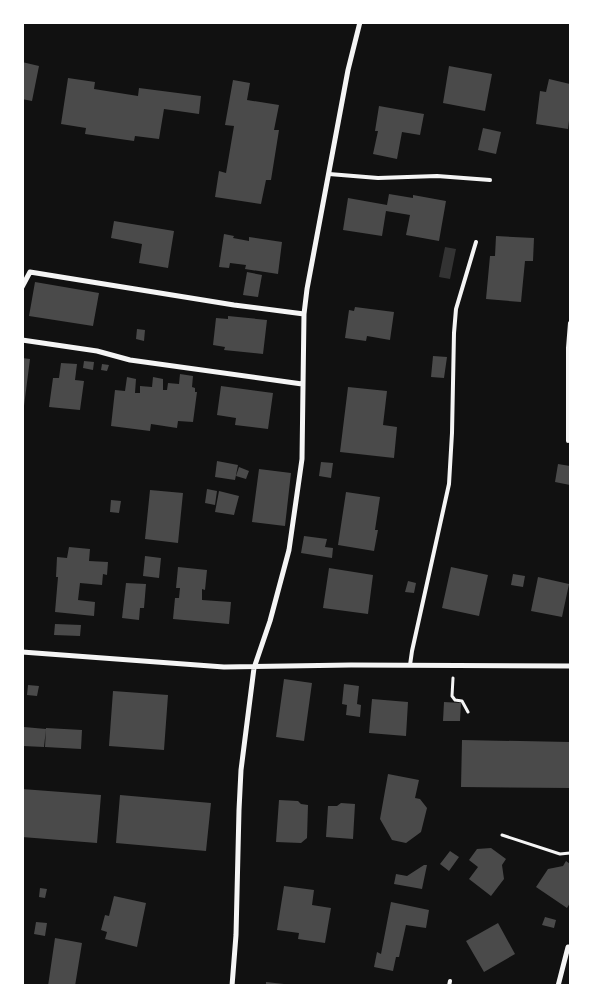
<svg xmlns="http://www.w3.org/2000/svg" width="593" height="1008" font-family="Raleway,sans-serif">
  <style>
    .water { fill: #333 }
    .building { fill: #4a4a4a }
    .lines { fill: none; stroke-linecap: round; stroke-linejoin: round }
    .path { stroke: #f5f5f5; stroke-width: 3 }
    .service { stroke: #f5f5f5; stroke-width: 4 }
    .minor { stroke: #f5f5f5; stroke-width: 5 }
  </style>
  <rect width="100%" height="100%" fill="#111"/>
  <!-- water -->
  <path class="water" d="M445,247L456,249L450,279L439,277Z"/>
  <!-- building -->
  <path class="building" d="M22,62L39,66L32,101L22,99Z
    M449,66L492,74L485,111L443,103Z
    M68,78L95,82L94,89L138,96L139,88L201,96L199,114L164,109L159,139L135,136L134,141L85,134L86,128L61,124Z
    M549,79L570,84V112L568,129L536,124L540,91L546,92Z
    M233,80L250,83L247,100L279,105L274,130H279L271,180H266L261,204L215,197L219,171L226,173L234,126L225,125Z
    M379,106L424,114L420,135L402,132L397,159L373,154L378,131H375Z
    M483,128L501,132L496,154L478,150Z
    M389,194L413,198V195L446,201L439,241L406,235L410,215L386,211L382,236L343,230L348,198L387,205Z
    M114,221L174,231L168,268L139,263L142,244L111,238Z
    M224,234L234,236L233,238L249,241V237L282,242L278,274L245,269L246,265L230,263L229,268L219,267Z
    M496,236L534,238L533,261H525L521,302L486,299L490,256H495Z
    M247,272L262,275L258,297L243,295Z
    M35,282L99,293L93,326L29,316Z
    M355,307L394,312L390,340L367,336L366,341L345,338L349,310L354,311Z
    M228,316L267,320L263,354L224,350L225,347L213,345L216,318L228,319Z
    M137,329L145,330L144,341L136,339Z
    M433,356L447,357L444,378L431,377Z
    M22,358L30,359L24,406H22Z
    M84,361L94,362L93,370L83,368Z
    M61,363L77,364L75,380L84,381L80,410L49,407L53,378H59Z
    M102,364L109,365L107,371L101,370Z
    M180,374L193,376L192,387L195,388V392H197L193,422L178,421L177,428L151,424L150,431L111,426L115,390L125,391L127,377L136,379L135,393H140V386L152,387L153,377L163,379V390H167L168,383L179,384Z
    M221,386L273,393L268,429L235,425L236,418L217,415Z
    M348,387L387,391L383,425L397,427L394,458L340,452Z
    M217,461L238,465L235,480L215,477Z
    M321,462L333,463L331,478L319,476Z
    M558,464L570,466V485L555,482Z
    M239,467L249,471L246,479L236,476Z
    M259,469L291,473L285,526L252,522Z
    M207,489L217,491L215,505L205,503Z
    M150,490L183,493L178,543L145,539Z
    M219,491L239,496L234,515L215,512Z
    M346,492L380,497L375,530H378L374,551L338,545Z
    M111,500L121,501L119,513L110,512Z
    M304,536L327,539L325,547L333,548L332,558L301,553Z
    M69,547L90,549L89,561L108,562L107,575L103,574L102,585L80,583L78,600L95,602L94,616L55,612L58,577H56L57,557L67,558Z
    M145,556L161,558L159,578L143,576Z
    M178,567L207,570L205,590L202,589V600L231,602L229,624L173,619L175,598H179L180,588H176Z
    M451,567L488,575L479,616L442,608Z
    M329,568L373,575L368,614L323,608Z
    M513,574L525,576L523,587L511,585Z
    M538,577L569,584L562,617L531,611Z
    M408,581L416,583L414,593L405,592Z
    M126,583L146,584L144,608H140L139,620L122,618Z
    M55,624L81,625L80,636L54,635Z
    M284,679L312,683L304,741L276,737Z
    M344,684L359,686L357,704L361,705L360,717L346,715L347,705L342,704Z
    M28,685L39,686L37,696L27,695Z
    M113,691L168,695L164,750L109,746Z
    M372,699L408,702L406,736L369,733Z
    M444,702L461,703L460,721H443Z
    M24,727L46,729L44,747L23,746Z
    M46,728L82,730L81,749L45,747Z
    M462,740L570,742V788L461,787Z
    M388,774L419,780L415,798L420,799L427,808L421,832L406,843L392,840L380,819Z
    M22,789L101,795L97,843L22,837Z
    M120,795L211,803L206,851L116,843Z
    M279,800L298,801L301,804L308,805L307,838L301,843L276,842Z
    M341,803L355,804L353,839L326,837L328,806H337Z
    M491,848L506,859L502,865L504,879L491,896L469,879L478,867L469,860L477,849Z
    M450,851L459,857L449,871L440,864Z
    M566,861L570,864V903L567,908L536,887L548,869L563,866Z
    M424,865H427L422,889L394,884L396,874L407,876Z
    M284,886L314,890L312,905L331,908L325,943L298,939L299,933L277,930Z
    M40,888L47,889L45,898L39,897Z
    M114,896L146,903L137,947L105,939L107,932L101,930L105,915L109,916Z
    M391,902L429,910L426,928L406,925L399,957H396L393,971L374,967L377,952L381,954Z
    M545,917L556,920L554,928L542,925Z
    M36,922L47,923L45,936L34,934Z
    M498,923L515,954L484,972L466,941Z
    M55,938L82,943L75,986H48Z
    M266,982L284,984V986H266Z"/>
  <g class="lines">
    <!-- path -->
    <path class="path" d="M453,678L452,696L455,700L462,701L468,712
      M502,835L560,854L570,853"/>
    <!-- service -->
    <path class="service" d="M329,174L378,178L437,176L490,180
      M568,441V348L570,323
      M410,665L412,651L449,484L452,433L454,333L456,309L476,242
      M449,986L450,981"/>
    <!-- minor -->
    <path class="minor" d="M22,287L30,272L234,305L304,314
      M22,340L97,351L130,360L302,384
      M22,652L224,667L351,665L570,666
      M232,986L236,935L239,810L241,770L254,668L270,621L289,550L302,459L304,314L307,289L348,70L360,22
      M558,986L568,947"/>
  </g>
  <!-- border -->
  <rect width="593" height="1008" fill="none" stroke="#ffffff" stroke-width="48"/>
</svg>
